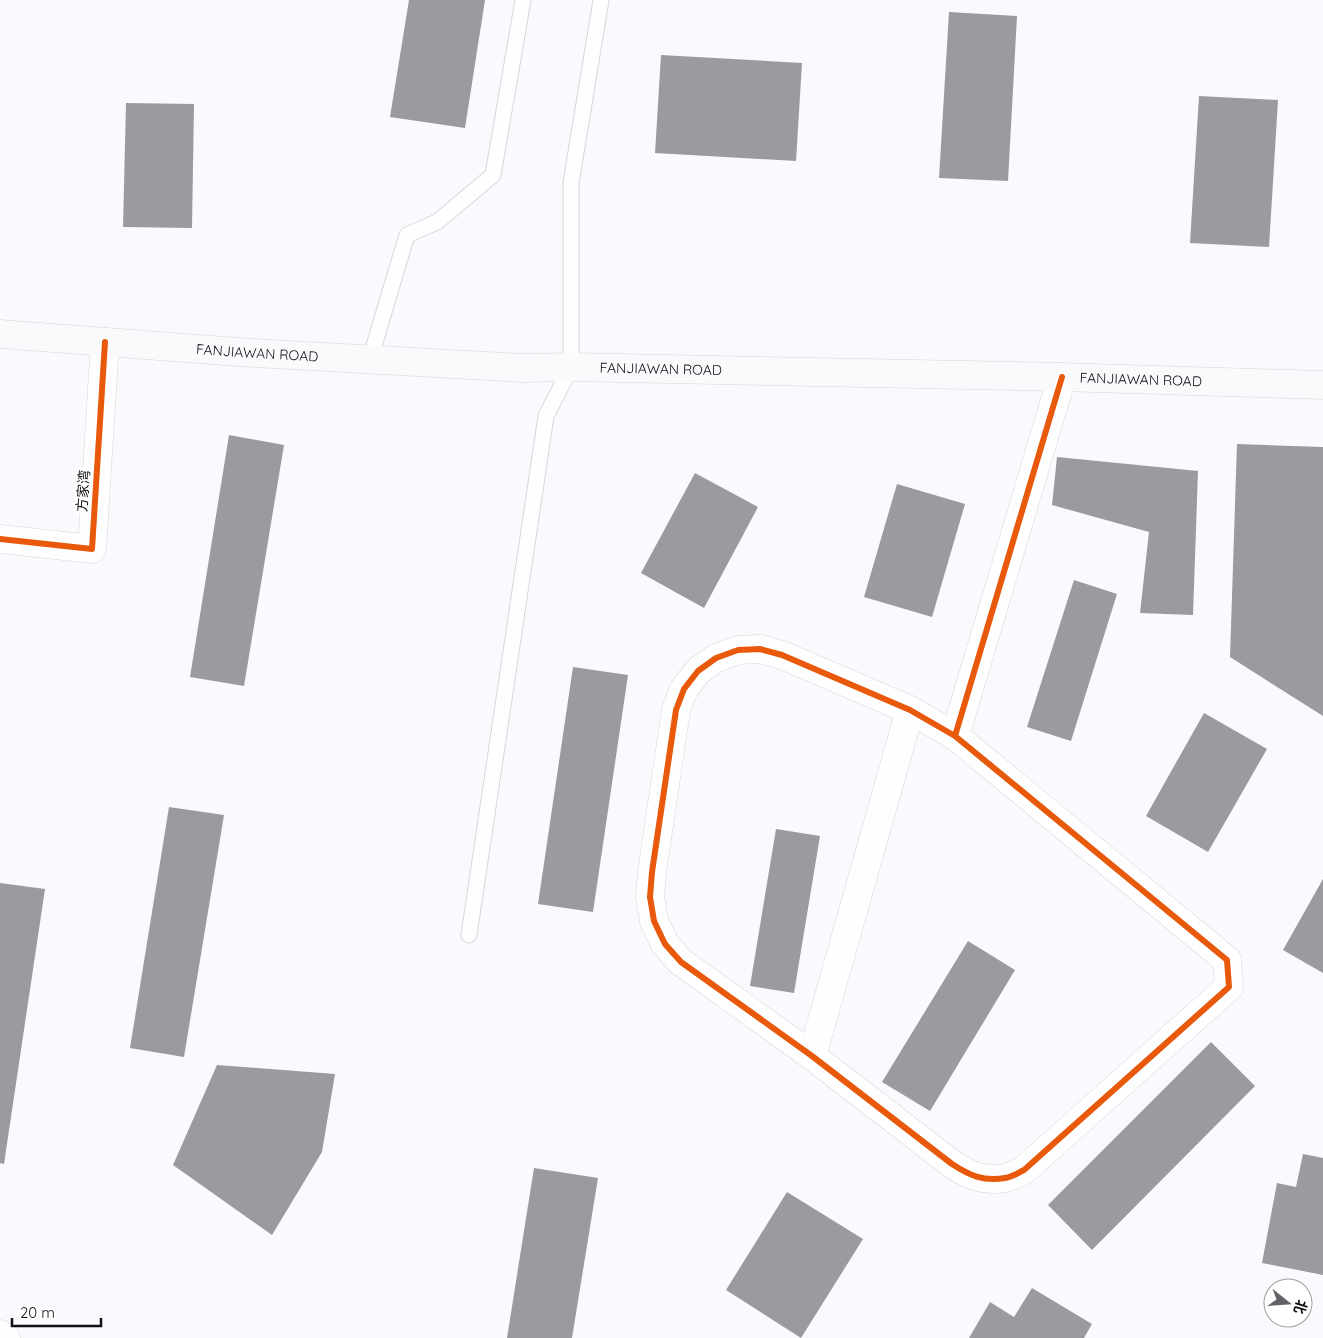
<svg xmlns="http://www.w3.org/2000/svg" width="1323" height="1338" font-family="Quicksand,'Noto Sans SC',sans-serif">
  <style>
    .building { fill: #9b9a9e }
    .lines { fill: none; stroke-linecap: round; stroke-linejoin: round }
    .lane-casing { stroke: #d7d6da; stroke-width: 17 }
    .street-casing { stroke: #d7d6da; stroke-width: 29 }
    .secondary-casing { stroke: #d7d6da; stroke-width: 29 }
    .lane { stroke: #fefeff; stroke-width: 15 }
    .street { stroke: #fefeff; stroke-width: 28 }
    .secondary { stroke: #faf9fc; stroke-width: 28 }
    .cycleway-casing { stroke: #fff; stroke-width: 9 }
    .cycleway { stroke: #e8590c; stroke-width: 6 }
    .labels { text-anchor: middle; dominant-baseline: central; stroke-width: 5; stroke-linejoin: round; paint-order: stroke }
    .street-label { font-size: 14px; fill: #111015; stroke: #fff }
  </style>
  <rect width="100%" height="100%" fill="#faf9fd"/>
  <!-- building -->
  <path class="building" d="M409,0H485L465,128L390,117Z
    M949,12L1017,16L1008,181L939,178Z
    M661,55L802,63L796,161L655,153Z
    M1199,96L1278,100L1269,247L1190,243Z
    M126,103L194,104L192,228L123,227Z
    M229,435L284,445L244,686L190,677Z
    M1237,444L1323,447V716L1230,657Z
    M1057,457L1198,471L1193,615L1140,613L1149,532L1052,505Z
    M695,473L758,507L704,608L641,573Z
    M897,484L965,504L932,617L864,597Z
    M1074,580L1117,594L1071,741L1027,727Z
    M573,667L628,675L593,912L538,904Z
    M1204,713L1267,749L1208,852L1146,816Z
    M169,807L224,815L184,1057L130,1048Z
    M776,829L820,836L794,993L750,986Z
    M1323,879V973L1283,950Z
    M0,883L45,889L4,1164L0,1163Z
    M968,941L1015,970L930,1111L882,1082Z
    M1211,1042L1255,1086L1092,1250L1048,1205Z
    M217,1065L335,1074L322,1152L272,1235L173,1165Z
    M1303,1154L1323,1158V1275L1262,1263L1277,1183L1296,1187Z
    M534,1168L598,1178L572,1338H507Z
    M787,1192L863,1239L801,1338L726,1290Z
    M1032,1288L1092,1324L1084,1338H969L990,1302L1014,1317Z"/>
  <g class="lines">
    <!-- lane casing -->
    <g class="lane-casing">
      <path id="lane" d="M370,359L407,235L437,222L493,175L523,0
        M469,935L546,416L571,367V183L601,0"/>
    </g>
    <!-- street casing -->
    <g class="street-casing">
      <path id="street" d="M0,539L92,549L105,342
        M760,649L782,655L910,710L955,736L1227,960L1229,987L1024,1170C1018,1173 1012,1177 1005,1178C983,1182 969,1175 952,1164L812,1056L681,962L665,944L654,921L650,897L652,872L676,710L684,689L698,671L716,658L738,650Z
        M955,736L1062,377
        M812,1056L910,710
        M0,1334L6,1338"/>
    </g>
    <!-- secondary casing -->
    <g class="secondary-casing">
      <g id="secondary">
        <path id="s1" d="M0,334L238,352L523,368L571,367L1062,377L1323,385"/>
      </g>
    </g>
    <!-- lane -->
    <use href="#lane" class="lane"/>
    <!-- street -->
    <use href="#street" class="street"/>
    <!-- secondary -->
    <use href="#secondary" class="secondary"/>
    <!-- cycleway casing -->
    <g class="cycleway-casing">
      <path id="cycleway" d="M0,539L92,549L105,342
        M760,649L782,655L910,710L955,736L1227,960L1229,987L1024,1170C1018,1173 1012,1177 1005,1178C983,1182 969,1175 952,1164L812,1056L681,962L665,944L654,921L650,897L652,872L676,710L684,689L698,671L716,658L738,650Z
        M955,736L1062,377"/>
    </g>
    <!-- cycleway -->
    <use href="#cycleway" class="cycleway"/>
  </g>
  <g class="labels">
    <!-- street labels -->
    <g class="street-label">
      <text stroke="none"><textPath href="#s1" startOffset="258">FANJIAWAN ROAD</textPath></text>
      <text stroke="none"><textPath href="#s1" startOffset="662">FANJIAWAN ROAD</textPath></text>
      <text stroke="none"><textPath href="#s1" startOffset="1142">FANJIAWAN ROAD</textPath></text>
      <text transform="translate(83 491) rotate(-86)">方家湾</text>
    </g>
  </g>
  <!-- north arrow -->
  <g transform="translate(1288 1303) rotate(107)"><circle r="24" fill="#ffffff" stroke="#a09fa1"/>
  <path d="M0-4L9 19L0 12L-9 19Z" fill="#636266"/>
  <text y="-8" font-size="14" font-weight="bold" text-anchor="middle" fill="#111015">北</text>
  </g>
  <!-- scale -->
  <path d="M12 1318v8h89v-8" fill="none" stroke="#111015" stroke-width="2.5"/>
  <text x="20" y="1318" font-size="15" fill="#111015" stroke="#ffffff" stroke-width="4" paint-order="stroke">20 m</text>
</svg>
